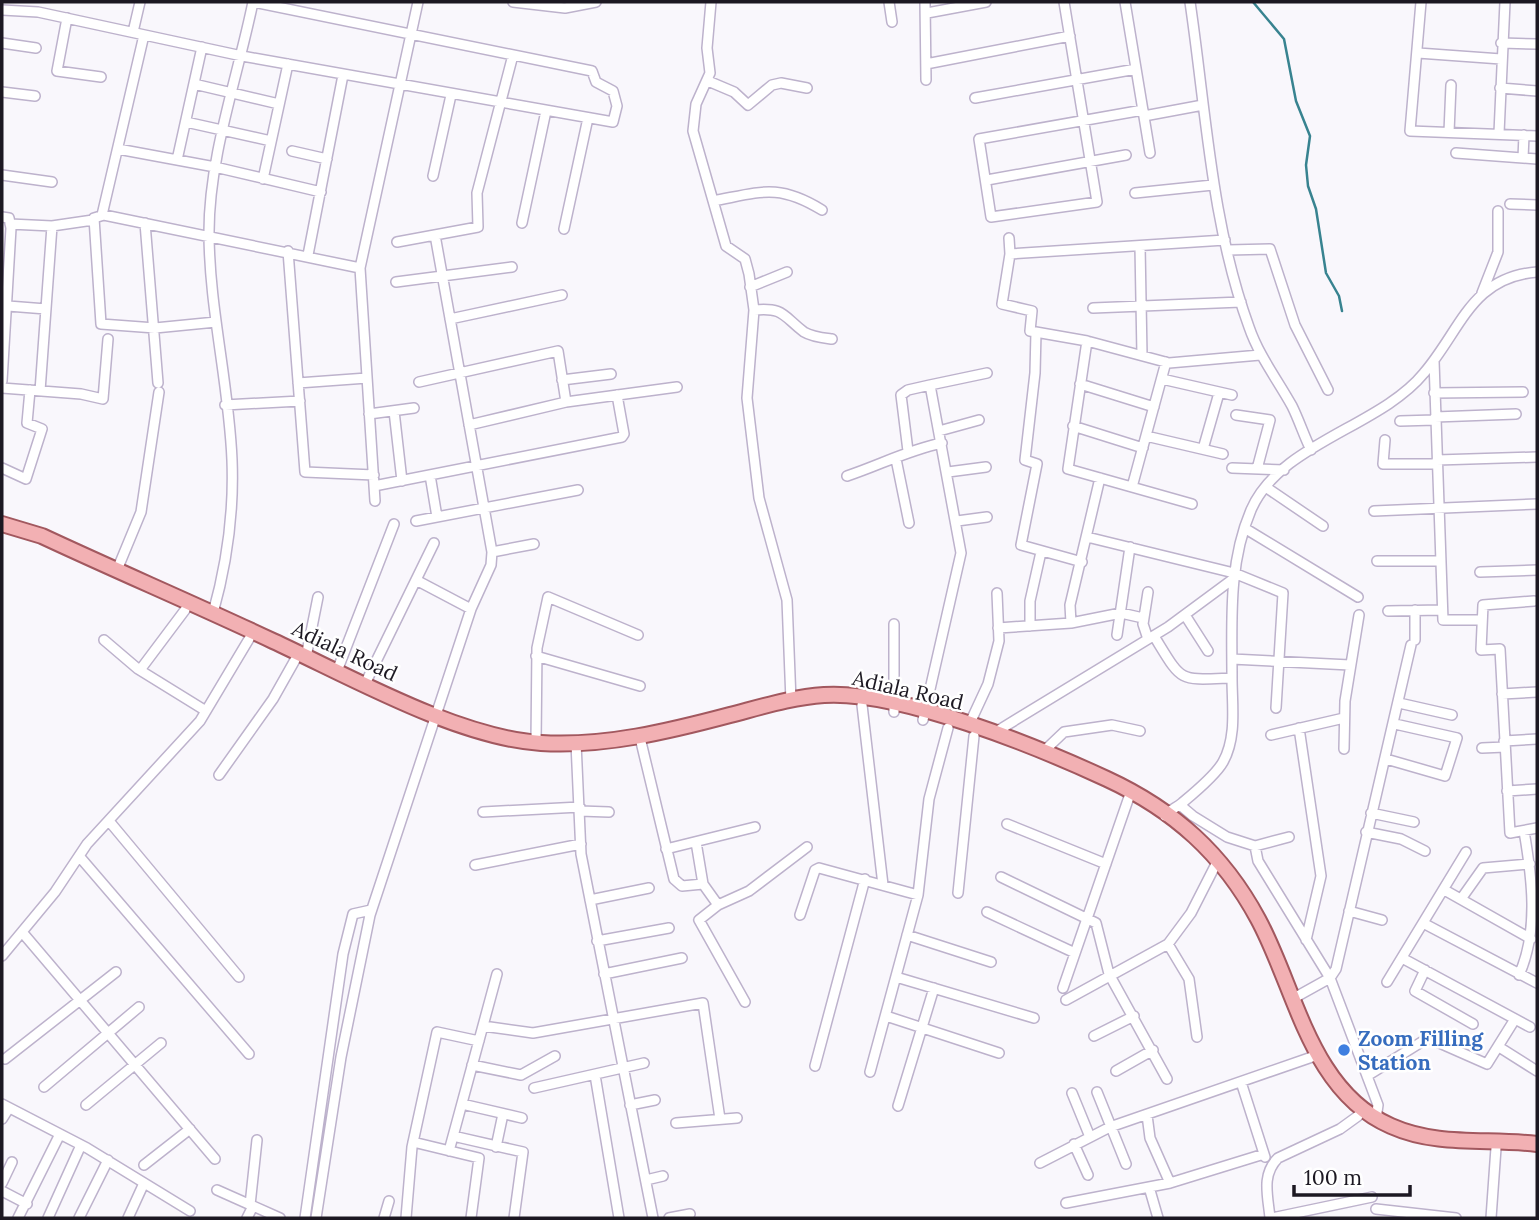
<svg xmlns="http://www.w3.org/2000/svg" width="1539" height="1220" font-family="Lora,serif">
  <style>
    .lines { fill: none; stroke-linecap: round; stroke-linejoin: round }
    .stream { stroke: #388390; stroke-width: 2.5 }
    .minor-casing { stroke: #bdb2cc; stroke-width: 12 }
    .primary-casing { stroke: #a2585f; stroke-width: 18 }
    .minor { stroke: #fff; stroke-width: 9 }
    .primary { stroke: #f2b0b3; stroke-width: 14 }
    .shop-dot { fill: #3f7fe0; stroke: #fff; stroke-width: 2.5 }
    .labels { text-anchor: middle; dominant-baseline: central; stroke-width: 5; stroke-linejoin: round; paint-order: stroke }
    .street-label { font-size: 21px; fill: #1c1822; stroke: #fff }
    .shop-label { font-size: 21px; font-weight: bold; fill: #366cbe; stroke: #fff; text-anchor: start }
  </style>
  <rect width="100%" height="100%" fill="#f9f7fc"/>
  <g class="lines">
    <!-- stream -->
    <path class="stream" d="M1253,2L1284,39L1296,101L1310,136L1306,165L1308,186L1316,209L1326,273L1339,296L1342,311"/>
    <!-- minor casing -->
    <g class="minor-casing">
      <path id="minor" d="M513,2L565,8L596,2
        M711,2L707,48L710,73L696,104L693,131L726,246L745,259L749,274L754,310L747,398L759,498L787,600L791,701
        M889,2L892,22
        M925,2L926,80
        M1064,2L1097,202L991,217L979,139L1143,110
        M1125,2L1150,153
        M1190,2C1206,110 1211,223 1249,327C1259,356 1277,379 1292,406C1299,420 1304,436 1311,450
        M1421,2L1410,131L1537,136
        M2,10L38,12L242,56L613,122L617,106L613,91L596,82L592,71L253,2
        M927,13L986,2
        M67,18L57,71L101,77
        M133,32L140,2
        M2,43L36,48
        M1501,43L1537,44
        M1418,53L1501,59
        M926,64L1070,36
        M708,81L734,92L748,105L772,85L781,83L807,88
        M194,84L279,104
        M1500,88L1537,91
        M2,92L35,96
        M975,98L1136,69
        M1144,116L1203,105
        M186,122L271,141
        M1449,132L1451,85
        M1499,133L1505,2
        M118,149L215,167L321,192
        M292,151L327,159
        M1456,153L1537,159
        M1523,158L1524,135
        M177,160L202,47
        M2,175L52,182
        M433,176L451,95
        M263,179L288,64
        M987,180L1126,155
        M1135,193L1213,185
        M713,201C761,192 778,183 822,210
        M1510,204L1537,205
        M102,215L144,35
        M2,217L9,218L11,228L2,381
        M145,223L158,383
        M522,223L546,111
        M10,224L52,226L93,220
        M564,229L588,118
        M1009,238L1010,254L1002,304L1032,311L1030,331L1087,341L1169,363L1260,355
        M397,242L478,227L477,193L513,55
        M1140,246L1142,355
        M1228,250L1270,249L1295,325L1328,390
        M288,251L305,472L374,475
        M1010,254L1225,240
        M308,255L343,75
        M396,282L512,267
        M750,287L787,272
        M1482,293L1498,252V211
        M8,306L46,309
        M1093,308L1241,302
        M754,310C784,307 783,316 804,332C812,337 824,338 832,339
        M450,319L562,295
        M216,322L155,328L101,324L94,218L104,215L360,268
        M1036,332L1035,373L1025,460L1037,464L1021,545L1082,562
        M1087,341L1068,469L1192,504
        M1434,361L1443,620H1482
        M1162,379L1232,395
        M562,380L611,374
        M419,382L558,351L566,402
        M298,383L367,378
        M1080,384L1154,407
        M2,388L81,394L103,399L108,339
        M40,391L52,226
        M1434,393L1523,392
        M225,405L300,401
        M394,411L402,481
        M369,414L414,408
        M1236,415L1270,420L1257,469
        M1435,417L1516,414
        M1400,421L1435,420
        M469,425L566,402L677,387
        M1073,426L1143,448
        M939,431L979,420
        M1146,436L1223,454
        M1385,440L1383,464H1437
        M1203,449L1219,393
        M908,451L901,395L908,390L930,385
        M896,459L909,523
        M1437,460L1537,457
        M2,468L26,479L42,429L27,423L30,390
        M1232,468L1284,470
        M948,472L986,467
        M430,475L437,517
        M847,476C880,465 908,450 942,443
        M374,486L622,437L624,434L617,395
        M1132,487L1166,362
        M1267,488L1323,526
        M375,501L360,268L418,2
        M1374,511L1537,504
        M416,521L578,490
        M957,521L987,517
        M1246,529L1358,597
        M1087,537L1234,573L1283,593L1276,708
        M492,552L534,544
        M1377,561H1440
        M117,570L141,512L159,392
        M1480,572L1537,570
        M416,580L471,609
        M1534,601L1483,605L1481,650L1500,649L1510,833L1537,828
        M1415,610V640
        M1388,611L1441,610
        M213,613C227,563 234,511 232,460C229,383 209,308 209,232C209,156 238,76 253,2
        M1185,615L1208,651
        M1071,623L1070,605L1100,478
        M1030,626V601L1041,552
        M998,628L1071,623L1121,613L1143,618
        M1117,635L1130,547
        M1154,636C1183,683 1177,680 1232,678
        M1148,639L1143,624L1148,592
        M104,640L138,669L206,711
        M536,656L640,686
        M306,657L318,597
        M1232,659L1350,665
        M140,670L185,610
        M337,671L394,524
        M365,684L434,543
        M1502,694L1537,692
        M1399,703L1452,715
        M862,705L883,885
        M894,712V624
        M923,720L961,553L930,385L987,373
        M969,725L988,684L999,641L997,593
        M1299,728L1321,876L1306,940
        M994,733L1168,627L1233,579
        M1271,735L1344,718
        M1504,741L1537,739
        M536,742L537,648L548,597L638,635
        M641,742L674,879L682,886L703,884
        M576,743L581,854L653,1218
        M1482,748L1505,747
        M1344,749L1345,701L1359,615
        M1043,752L1064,732L1112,725L1140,731
        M1386,759L1445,776L1457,738L1395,724
        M219,775L273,699L295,660
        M1507,791L1537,789
        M1180,805L1193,816L1227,837L1255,846L1289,837
        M580,811L609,812
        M483,812L580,807
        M1371,813L1414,822
        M1165,816C1169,810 1176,808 1182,803C1194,793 1215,776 1223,762C1237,737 1232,705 1232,678C1232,621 1228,564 1251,510C1280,443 1380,427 1424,373C1461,330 1471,277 1537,272
        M109,821L239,977
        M1007,824L1106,864
        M1366,832L1401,839L1425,851
        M696,842L703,884L718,905
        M1255,846L1258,861L1330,978L1378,1105L1376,1119
        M666,849L755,827
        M79,856L249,1054
        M475,865L581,844
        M1001,877L1096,923L1109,974L1167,1079
        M1448,892L1531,939
        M958,893L974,736
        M1461,899L1483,868L1530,864
        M590,900L649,888
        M1349,911L1382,920
        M987,912L1075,953
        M800,915L815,870L819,868L918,895
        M1423,923L1537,983
        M22,932L215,1159
        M907,935L991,962
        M597,941L669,928
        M1168,944L1189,979L1197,1037
        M2,956L55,892L87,844L200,721L249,639
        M1402,958L1530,1027
        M1425,970L1415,991L1473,1024
        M604,974L682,958
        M1519,975C1539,930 1532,878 1524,831
        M896,977L1034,1018
        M1387,982L1466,852
        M1063,988L1129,797
        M1294,998L1330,978L1336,969L1411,645
        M1066,1000L1168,944L1191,913L1215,866
        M745,1002L699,920L718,905L749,891L807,847
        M886,1016L999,1053
        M483,1026L533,1033L703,1003L720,1119
        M1094,1036L1134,1016
        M1499,1047L1537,1071
        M5,1059L116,972
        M472,1065L521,1075L555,1056
        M815,1066L865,879
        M1116,1071L1153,1050
        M870,1072L918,895L929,799L948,728
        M595,1075L619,1218
        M1367,1076L1428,1038L1487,1064L1515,1019
        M1241,1082L1265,1157
        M44,1087L139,1007
        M534,1088L644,1063
        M1097,1092L1126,1164
        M1072,1093L1090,1137
        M2,1104L87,1148L190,1211
        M462,1104L522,1118
        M86,1105L161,1043
        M630,1105L655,1100
        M898,1106L934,988
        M1147,1115L1150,1138L1170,1183
        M2,1119L9,1108
        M676,1123L737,1118
        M453,1136L523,1152L514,1218
        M413,1142L479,1158L471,1218
        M1074,1144L1088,1175
        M496,1147L503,1114
        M449,1151L497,974
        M1040,1163L1110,1127L1312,1057
        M144,1165L190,1129
        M646,1180L663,1176
        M2,1183L12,1162
        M1149,1187L1158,1218
        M217,1190L280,1218
        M2,1191L27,1204
        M1066,1203L1170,1183L1264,1154
        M250,1205L257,1140
        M1376,1209L1456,1218
        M18,1218L60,1134
        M48,1218L81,1145
        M79,1218L108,1160
        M128,1218L144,1183
        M247,1218L253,1206
        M305,1218L343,954L353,914L371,910
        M316,1218L341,1057L370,915L471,609L491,565L492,552L435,235
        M384,1218L389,1201
        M406,1218L412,1147L437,1032L479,1041
        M669,1218L690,1214
        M1270,1218C1268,1196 1261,1175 1278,1158L1340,1129L1358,1116
        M1272,1218L1372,1197
        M1491,1218L1496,1148"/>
    </g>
    <!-- primary casing -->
    <g class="primary-casing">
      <path id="primary" d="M2,524L42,536C119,572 197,605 273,641C349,676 458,738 541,743C604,747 670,731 730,715C761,707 793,697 824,695C899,690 1038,747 1107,779C1174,810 1223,854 1258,919C1296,989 1310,1091 1391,1126C1438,1147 1488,1138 1537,1144"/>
    </g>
    <!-- minor -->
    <use href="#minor" class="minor"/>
    <!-- primary -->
    <use href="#primary" class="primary"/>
  </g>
  <!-- markers -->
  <circle class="shop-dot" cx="1344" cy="1050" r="7"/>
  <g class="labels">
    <!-- street labels -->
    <g class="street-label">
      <text transform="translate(345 651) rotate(25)">Adiala Road</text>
      <text transform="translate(908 690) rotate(13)">Adiala Road</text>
    </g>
    <!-- shop labels -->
    <g class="shop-label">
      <text x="1358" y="1038">Zoom Filling<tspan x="1358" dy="24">Station</tspan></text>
    </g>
  </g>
  <!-- border -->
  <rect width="1539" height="1220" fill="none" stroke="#1c1822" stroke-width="7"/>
  <!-- scale -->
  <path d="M1294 1185v10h116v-10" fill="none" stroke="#1c1822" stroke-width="3.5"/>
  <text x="1304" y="1185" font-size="21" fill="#1c1822" stroke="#ffffff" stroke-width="5" paint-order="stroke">100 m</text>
</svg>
